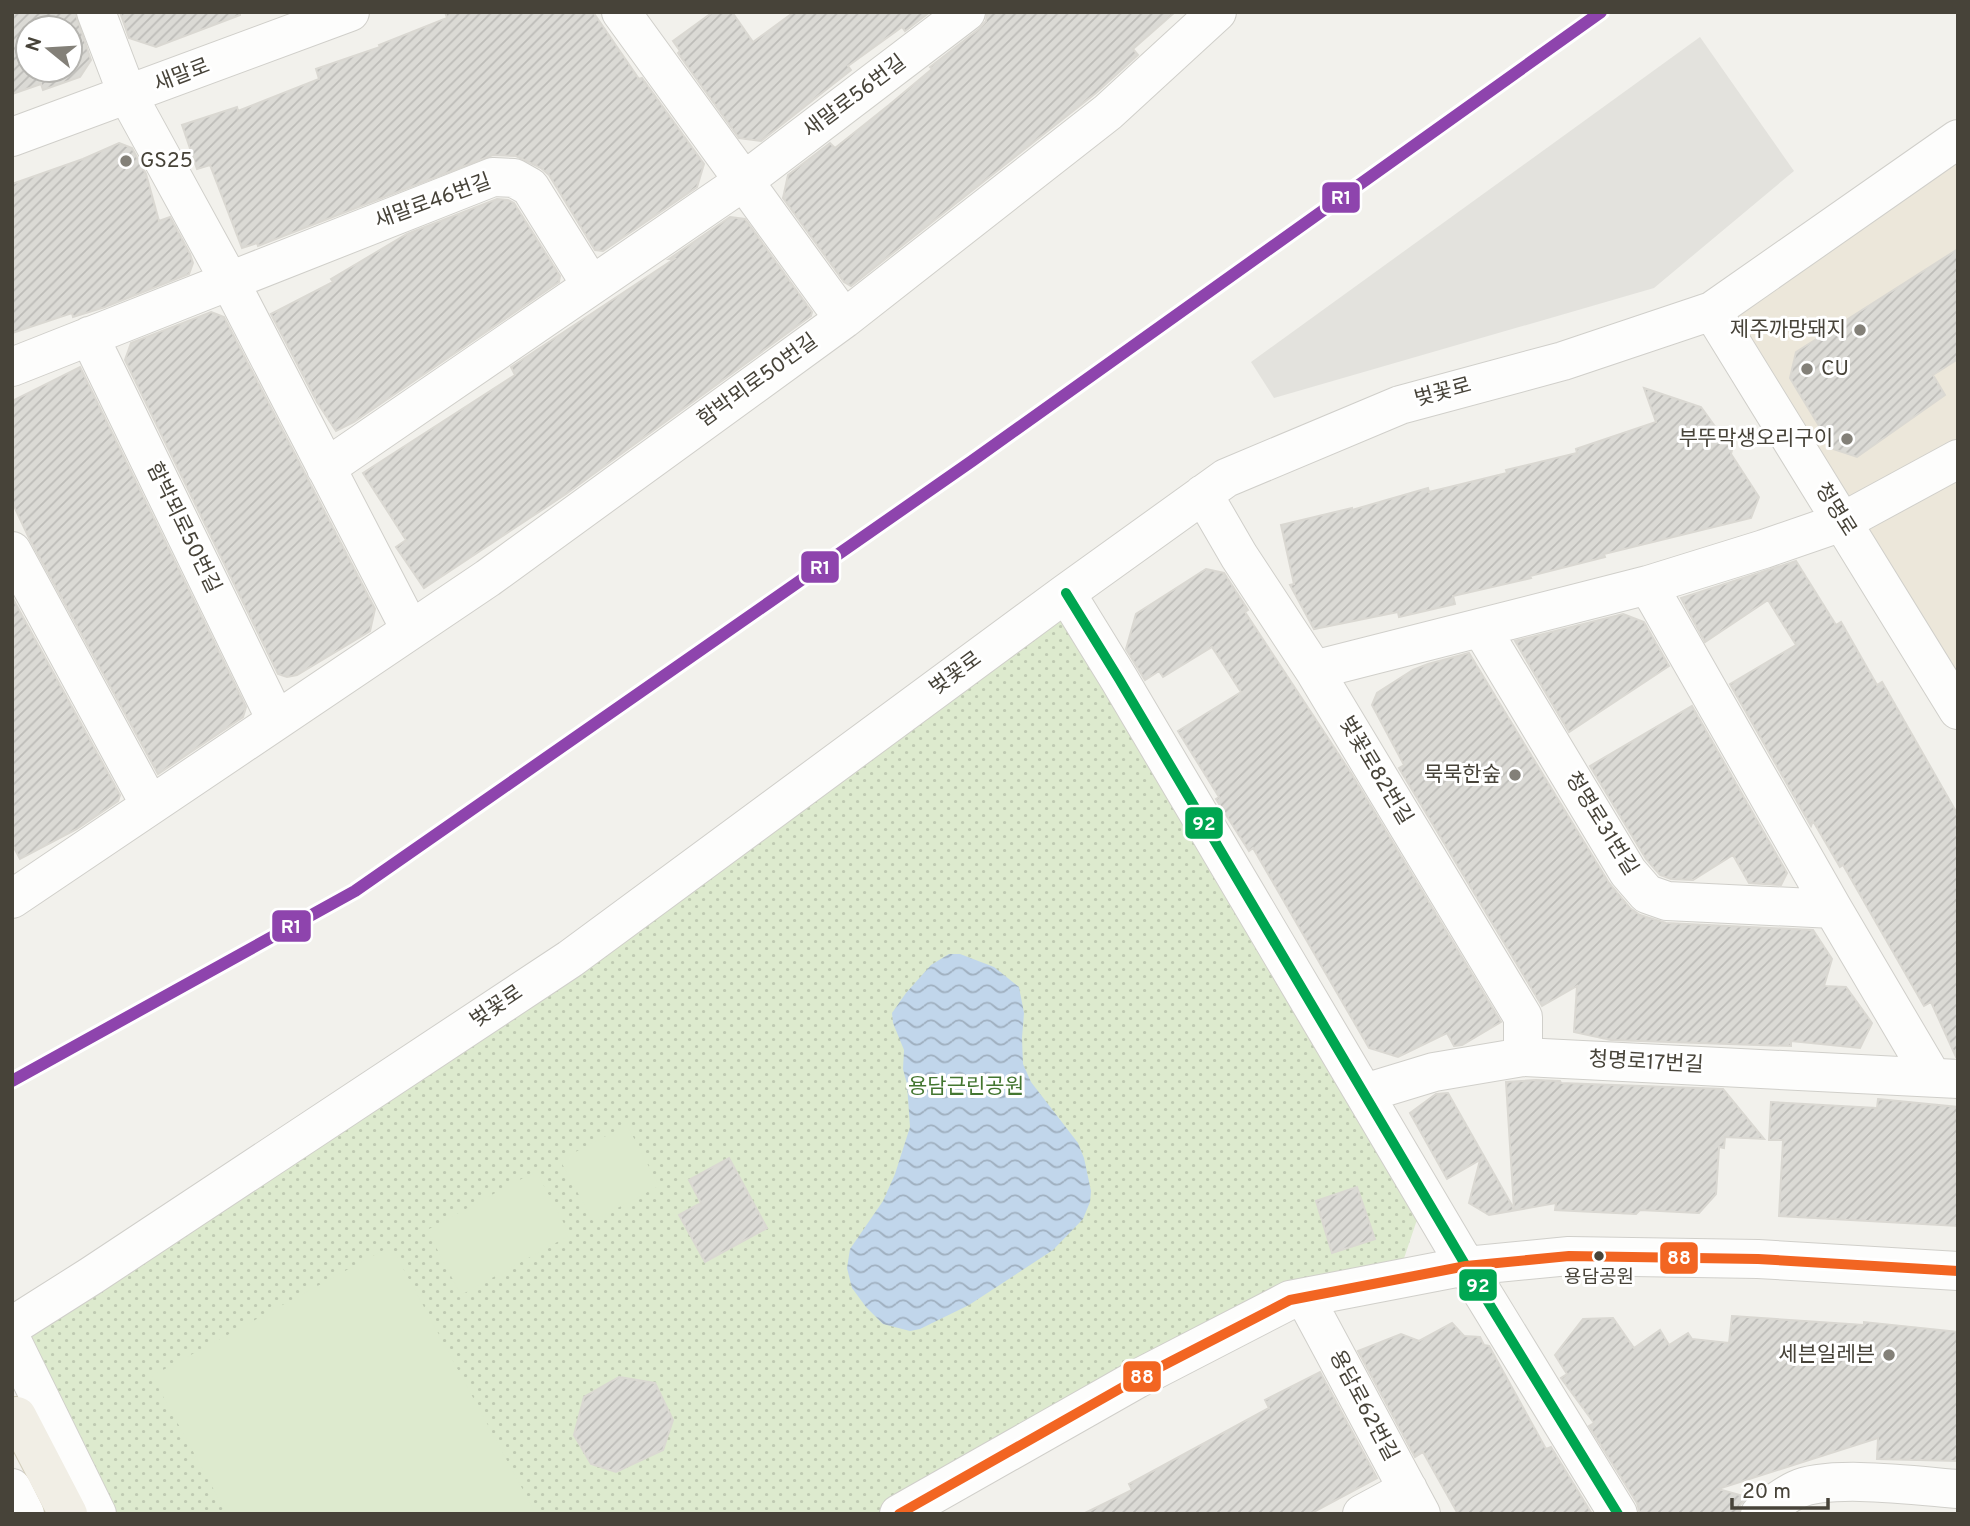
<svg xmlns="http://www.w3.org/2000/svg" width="1970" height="1526" font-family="Overpass,'Noto Sans KR',sans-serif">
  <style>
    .commercial { fill: #ece7da }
    .green { fill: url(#green-dots) }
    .pitch { fill: #ddeace }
    .parking { fill: #e3e2dd }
    .water { fill: url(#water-waves) }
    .building { fill: url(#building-hatch); stroke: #dad8d2; stroke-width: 2; fill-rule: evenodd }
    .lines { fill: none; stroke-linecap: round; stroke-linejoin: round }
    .minor-casing { stroke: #d0cfca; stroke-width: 40 }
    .major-casing { stroke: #d3cebb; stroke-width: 40 }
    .minor { stroke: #fdfdfc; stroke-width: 38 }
    .major { stroke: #f1eee5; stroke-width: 38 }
    .bus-1-casing { stroke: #fff; stroke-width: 16 }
    .bus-2-casing { stroke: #fff; stroke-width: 16 }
    .bus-1 { stroke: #00a651; stroke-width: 10 }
    .bus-2 { stroke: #f26522; stroke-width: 10 }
    .rail-1-casing { stroke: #fff; stroke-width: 18 }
    .rail-1 { stroke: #8e44ad; stroke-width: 12 }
    .poi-dot { fill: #838078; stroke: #fff; stroke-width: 2.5 }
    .bus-dot { fill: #474339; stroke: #fff; stroke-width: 2.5 }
    .labels { text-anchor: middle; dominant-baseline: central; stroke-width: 6; stroke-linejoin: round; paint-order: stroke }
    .bus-label { font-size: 19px; fill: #474339; stroke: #fff }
    .street-label { font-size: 21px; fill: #474339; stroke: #fff }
    .poi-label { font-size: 21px; fill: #474339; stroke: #fff; text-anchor: end }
    .park-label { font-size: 21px; fill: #437630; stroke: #fff }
    .line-badge { stroke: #fff; stroke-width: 2.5 }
    .badge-label { font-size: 19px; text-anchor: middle; font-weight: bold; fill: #fff }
  </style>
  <defs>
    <pattern id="green-dots" width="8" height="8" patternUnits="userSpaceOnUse" patternTransform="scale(1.75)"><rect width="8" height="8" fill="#ddeace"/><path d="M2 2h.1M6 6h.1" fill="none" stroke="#bfcab2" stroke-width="1.8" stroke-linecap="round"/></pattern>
    <pattern id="water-waves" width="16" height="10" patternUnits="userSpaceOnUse" patternTransform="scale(1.75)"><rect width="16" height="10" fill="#c1d6eb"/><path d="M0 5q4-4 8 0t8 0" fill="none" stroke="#9fafbf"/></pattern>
    <pattern id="building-hatch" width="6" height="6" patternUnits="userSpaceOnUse" patternTransform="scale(1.75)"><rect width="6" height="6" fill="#dbdad5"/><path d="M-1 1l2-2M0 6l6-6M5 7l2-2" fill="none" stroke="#bdbcb8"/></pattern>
  </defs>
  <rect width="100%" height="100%" fill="#f2f1ec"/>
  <!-- commercial -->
  <path class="commercial" d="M1958,139V719L1712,311Z"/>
  <!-- green -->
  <path class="green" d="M1066,593L1425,1196L1397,1279L1305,1298L899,1514H97L12,1326Z"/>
  <!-- pitch -->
  <path class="pitch" d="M627,1125L659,1186L593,1221L560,1160Z
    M536,1171L570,1235L461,1295L427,1230Z
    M391,1246L536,1514H227L152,1376Z"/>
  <!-- parking -->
  <path class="parking" d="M1700,37L1794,171L1654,288L1274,398L1251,362Z"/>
  <!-- water -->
  <path class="water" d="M949,954H960L994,967L1019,987L1024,1013L1022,1038L1023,1064L1031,1082L1078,1143L1084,1158L1091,1191L1090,1202L1083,1219L1053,1250L969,1305L920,1329L910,1331L883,1324L866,1307L852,1288L847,1268L850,1249L883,1201L895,1174L910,1127L907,1084L903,1069L904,1050L893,1023L892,1013L906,993L931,965Z"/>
  <!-- building -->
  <path class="building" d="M12,12H75L91,60L80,77L43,90L41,84L12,94ZM28,28H70V70H28Z
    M120,12H240V15L156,47L129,38Z
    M445,12H593L639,79L642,78L704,164L697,187L603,251L595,250L549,175L541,168L516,156L493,155L258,246L257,243L242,248L210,165L197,169L182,125L237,107L238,111L319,79L316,69L380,47L379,45L447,18Z
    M713,12H732L753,42L794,12H930L905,31L902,27L848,66L851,70L761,141L739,138L678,53L680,51L673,41Z
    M987,12H1175L1133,49L1138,55L1096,93L851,286L844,282L783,198L788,175L830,143L835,148L889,105L932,69L930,67L979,29L986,21Z
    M119,143L132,148L146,174L159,221L170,217L190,254L193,263L189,274L105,307L73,317L72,313L12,333V184L83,159Z
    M497,199L508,200L514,203L560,276L559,282L354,422L336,431L317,402L271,314L333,282L331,279L407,234Z
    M730,217L745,219L812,312L811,316L566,494L424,588L396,547L406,540L363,473L515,375L511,367L674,259H669Z
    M1958,249V359L1933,375L1945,395L1857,457L1833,449L1790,378L1796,352Z
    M211,312L224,317L375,609L370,631L297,675L287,677L278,674L125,360L131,343Z
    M80,367L246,707L243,717L158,774L29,538L12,502V401Z
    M1644,388L1701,407L1732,450L1731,454L1759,497L1751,518L1604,554L1605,557L1530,576L1531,578L1453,596L1455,604L1399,617L1398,612L1314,629L1290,585L1294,584L1281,525L1352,508V510L1428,488L1429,492L1507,473L1506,470L1577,453L1576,449L1656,422Z
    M1796,561L1836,625L1841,622L1877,685L1882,682L1958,815V1057H1956L1931,1002L1924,1006L1843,865L1840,867L1813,821L1811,826L1730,684L1796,645L1768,600L1705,642L1681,598Z
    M1206,569L1224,573L1248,610L1245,612L1351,773L1501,1022L1462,1045L1454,1046L1447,1033L1398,1057L1369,1048L1253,848L1249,851L1216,799L1219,797L1178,731L1241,692L1212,647L1163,677L1159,671L1145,680L1126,649L1136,614Z
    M12,597L120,795L118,801L77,829L20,859L12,844Z
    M1623,614L1644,622L1669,666L1569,732L1515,641Z
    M1469,653L1609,883L1630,908L1640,915L1666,923L1813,930L1832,959L1824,986L1846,987L1872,1023L1860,1048L1791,1041V1046L1611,1040L1574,1032L1577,986L1542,1006L1399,768L1404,765L1372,705L1377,693L1413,670L1428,664Z
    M1692,706L1787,873L1781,885L1749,883L1733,855L1693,880L1671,879L1660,875L1646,859L1590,766Z
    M1536,1080L1560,1081L1561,1083L1723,1089L1764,1139L1725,1137L1724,1148L1719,1147L1716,1194L1699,1213L1640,1210L1636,1214L1555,1210L1556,1203L1489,1215L1469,1203L1480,1160L1447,1179L1410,1113L1436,1094L1448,1093L1514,1209L1506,1082Z
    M1878,1099L1958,1107V1226L1779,1216L1783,1140H1769L1771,1102L1877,1108Z
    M729,1158L767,1228L705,1262L679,1215L701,1203L689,1180Z
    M1357,1187L1375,1239L1332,1253L1316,1201Z
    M1732,1316L1864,1325V1322L1958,1332V1461L1877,1459L1878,1438L1718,1489L1747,1497L1740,1505L1739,1514H1640L1637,1503L1589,1426L1594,1423L1561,1378L1567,1374L1555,1355L1583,1319L1613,1318L1634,1348L1660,1330L1669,1345L1688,1333L1692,1339L1729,1343Z
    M1452,1323L1464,1336L1480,1337L1484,1345L1489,1346L1546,1449L1551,1447L1592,1514H1458L1423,1452L1415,1457L1358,1351L1401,1334L1419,1341Z
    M1320,1372L1377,1478L1310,1514H1083L1132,1490L1129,1484L1269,1408L1265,1400Z
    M619,1377L655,1383L673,1420L663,1450L616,1472L591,1464L574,1435L584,1397Z"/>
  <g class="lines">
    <!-- minor casing -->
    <g class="minor-casing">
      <path id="minor" d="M96,12L128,96L230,282L410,629
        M621,12L844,319
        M12,137L350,12
        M1712,311L1958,710
        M89,336L276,720
        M12,367L493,177L514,178L530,187L591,285
        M326,468L744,181L966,12
        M1203,494L1239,556L1314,670L1523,1017V1057
        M12,551L150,805
        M1648,585L1833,909L1932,1077
        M1066,593L1119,679L1466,1266L1618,1514
        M1481,628L1628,872L1647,894L1667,901L1833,909
        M1314,670L1648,585L1764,549L1842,522L1958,459
        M12,899L488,578L844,319L1108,112L1217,12
        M1365,1093L1434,1072L1523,1057L1958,1079
        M1305,1298L1421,1514
        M12,1326L91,1276L570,959L1066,593L1226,478L1400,405L1563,361L1712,311L1958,139
        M12,1341L97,1514
        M12,1488L25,1514
        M899,1514L1137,1379L1290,1300L1466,1266L1569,1256L1758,1259L1958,1271
        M1362,1514L1408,1489
        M1760,1514C1771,1506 1783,1496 1796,1490C1829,1474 1919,1486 1958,1489"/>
    </g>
    <!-- major casing -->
    <g class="major-casing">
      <path id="major" d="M17,1416L68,1514"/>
    </g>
    <!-- minor -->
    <use href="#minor" class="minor"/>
    <!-- major -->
    <use href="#major" class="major"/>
    <!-- bus-1 casing -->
    <g class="bus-1-casing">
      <path id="bus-1" d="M1066,593L1119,679L1466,1266L1618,1514"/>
    </g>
    <!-- bus-2 casing -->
    <g class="bus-2-casing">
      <path id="bus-2" d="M899,1514L1137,1379L1290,1300L1466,1266L1569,1256L1758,1259L1958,1271"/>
    </g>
    <!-- bus-1 -->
    <use href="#bus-1" class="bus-1"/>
    <!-- bus-2 -->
    <use href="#bus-2" class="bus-2"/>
    <!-- rail-1 casing -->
    <g class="rail-1-casing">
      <path id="rail-1" d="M12,1081L355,891L972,461L1601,12"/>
    </g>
    <!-- rail-1 -->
    <use href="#rail-1" class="rail-1"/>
  </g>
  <!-- markers -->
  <g class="poi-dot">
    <circle cx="126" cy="161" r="7"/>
    <circle cx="1860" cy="330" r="7"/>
    <circle cx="1807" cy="369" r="7"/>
    <circle cx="1847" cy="439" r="7"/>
    <circle cx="1515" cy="775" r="7"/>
    <circle cx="1889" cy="1355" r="7"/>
  </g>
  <circle class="bus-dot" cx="1599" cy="1256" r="6"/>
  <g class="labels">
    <!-- bus labels -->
    <g class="bus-label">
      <text x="1599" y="1278">용담공원</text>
    </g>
    <!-- street labels -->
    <g class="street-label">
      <text transform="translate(182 76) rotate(-21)">새말로</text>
      <text transform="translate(855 97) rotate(-37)">새말로56번길</text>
      <text transform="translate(433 202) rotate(-20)">새말로46번길</text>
      <text transform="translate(758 381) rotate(-36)">함박뫼로50번길</text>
      <text transform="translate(1443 393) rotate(-15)">벚꽃로</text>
      <text transform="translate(1835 510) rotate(58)">청명로</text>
      <text transform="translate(183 528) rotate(64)">함박뫼로50번길</text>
      <text transform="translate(956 674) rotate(-36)">벚꽃로</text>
      <text transform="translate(1375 771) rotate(59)">벚꽃로82번길</text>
      <text transform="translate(1601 824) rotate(58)">청명로31번길</text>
      <text transform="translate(497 1007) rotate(-34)">벚꽃로</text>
      <text transform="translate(1646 1063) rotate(3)">청명로17번길</text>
      <text transform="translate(1363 1406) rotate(62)">용담로62번길</text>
    </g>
    <!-- poi labels -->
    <g class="poi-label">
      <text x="140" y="161" text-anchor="start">GS25</text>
      <text x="1846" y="330">제주까망돼지</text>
      <text x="1821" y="369" text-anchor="start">CU</text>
      <text x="1833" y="439">부뚜막생오리구이</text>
      <text x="1501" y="775">묵묵한숲</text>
      <text x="1875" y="1355">세븐일레븐</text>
    </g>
    <!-- park labels -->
    <g class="park-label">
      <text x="966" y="1087">용담근린공원</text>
    </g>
  </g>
  <g class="line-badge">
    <rect x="1321" y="181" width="40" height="33" rx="7" fill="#8e44ad"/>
    <rect x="800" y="550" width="40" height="34" rx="7" fill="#8e44ad"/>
    <rect x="1184" y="806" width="40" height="34" rx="7" fill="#00a651"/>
    <rect x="271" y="909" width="41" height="34" rx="7" fill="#8e44ad"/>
    <rect x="1659" y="1241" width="40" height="34" rx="7" fill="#f26522"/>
    <rect x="1458" y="1268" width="40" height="34" rx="7" fill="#00a651"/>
    <rect x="1122" y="1360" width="40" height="33" rx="7" fill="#f26522"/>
  </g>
  <g class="badge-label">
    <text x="1341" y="204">R1</text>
    <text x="820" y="574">R1</text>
    <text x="1204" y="830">92</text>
    <text x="291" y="933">R1</text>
    <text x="1679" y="1264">88</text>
    <text x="1478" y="1292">92</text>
    <text x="1142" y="1383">88</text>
  </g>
  <!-- border -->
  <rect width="1970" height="1526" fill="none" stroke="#474339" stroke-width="28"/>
  <!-- north arrow -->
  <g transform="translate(49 49) rotate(288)"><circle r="33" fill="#ffffff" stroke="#b5b4b0" stroke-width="2"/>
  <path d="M0-5L12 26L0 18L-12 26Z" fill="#838078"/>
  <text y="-10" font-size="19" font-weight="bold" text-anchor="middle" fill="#474339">N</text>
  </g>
  <!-- scale -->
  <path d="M1732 1498v10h96v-10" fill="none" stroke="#474339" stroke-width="3.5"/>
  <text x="1742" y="1498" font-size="21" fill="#474339" stroke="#ffffff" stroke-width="5" paint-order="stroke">20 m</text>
</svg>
